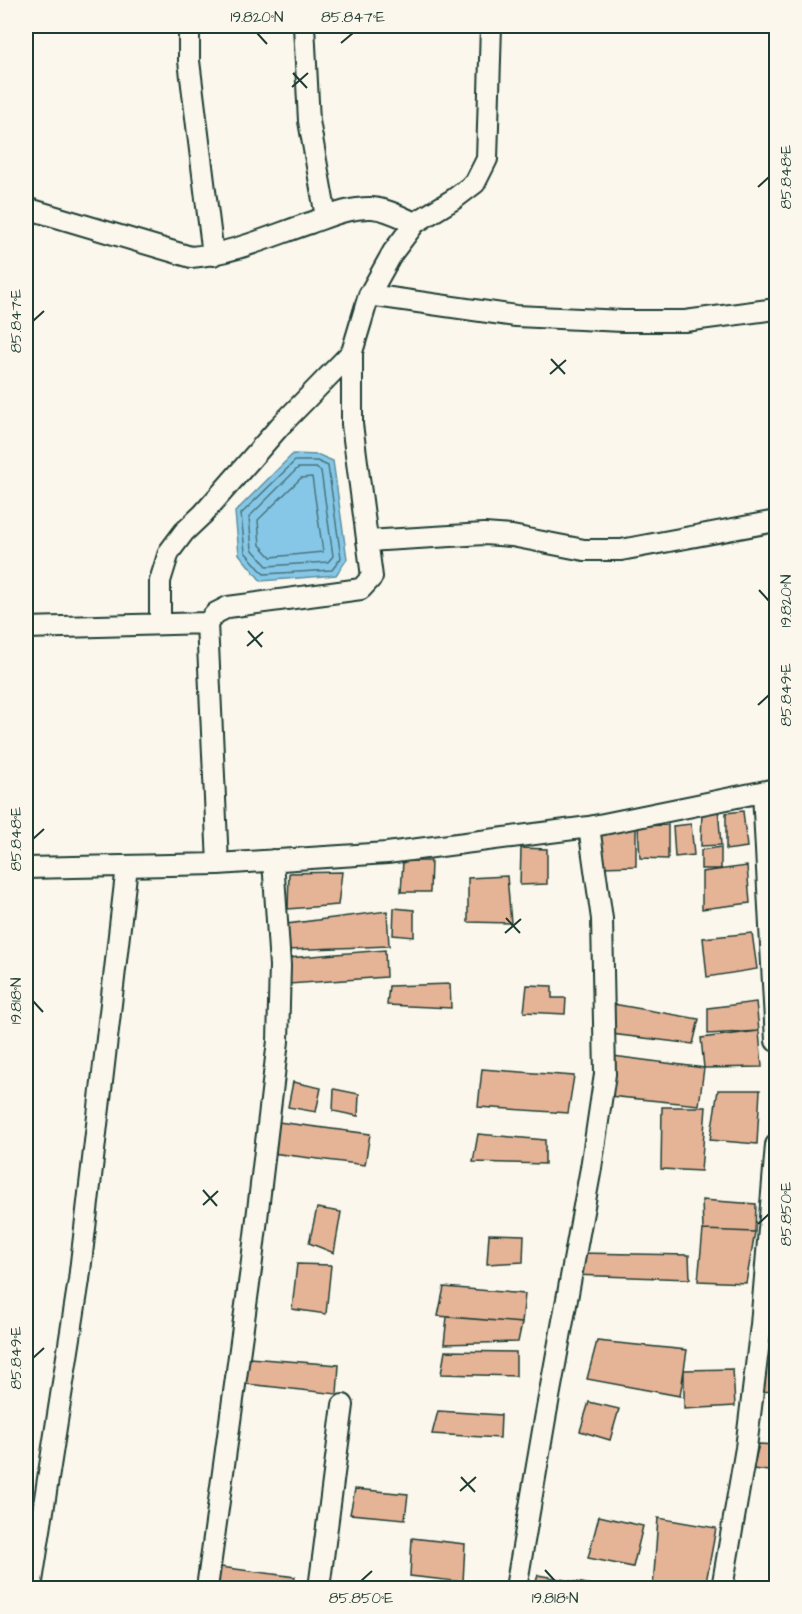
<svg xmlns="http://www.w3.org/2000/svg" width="802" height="1614" font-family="'Architects Daughter',sans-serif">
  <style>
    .water { fill: #86c7e7; stroke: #5d909f; stroke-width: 1.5 }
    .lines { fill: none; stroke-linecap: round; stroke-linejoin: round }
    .shore { stroke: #48747c; stroke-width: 1.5 }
    .building { fill: #e5b396; stroke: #1f3d34; stroke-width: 1.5 }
    .street-casing { stroke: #1f3d34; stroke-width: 24 }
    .street { stroke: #fbf7ec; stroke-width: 20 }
    .ticks { fill: none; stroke: #1f3d34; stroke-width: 2 }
    .neatline { fill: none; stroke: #1f3d34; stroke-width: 2 }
    .ticks-label { font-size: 15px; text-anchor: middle; fill: #1f3d34 }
  </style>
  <rect width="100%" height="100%" fill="#fbf7ec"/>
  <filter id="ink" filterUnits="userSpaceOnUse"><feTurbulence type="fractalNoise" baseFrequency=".0167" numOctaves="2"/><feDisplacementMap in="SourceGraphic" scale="12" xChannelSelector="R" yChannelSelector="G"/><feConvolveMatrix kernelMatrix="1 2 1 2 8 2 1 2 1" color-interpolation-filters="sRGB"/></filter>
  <g filter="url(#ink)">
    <!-- water -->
    <path class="water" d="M293,454L319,455L333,461L347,559L336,575L261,581L239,554L235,512Z"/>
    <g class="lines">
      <!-- shore -->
      <path class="shore" d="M295,461H317L328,466L341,558L332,570L264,574L245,552L241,514Z
        M298,468H316L321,471L333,556L328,562L267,566L252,549L249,517Z
        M312,477L323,552L271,557L260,545L258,520L301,478Z"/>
    </g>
    <!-- building -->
    <path class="building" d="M718,808L721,845L701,846L702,810Z
      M743,811L747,847L726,850V813Z
      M771,814H776V854L771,855Z
      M691,824L694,855L675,857L673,826Z
      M636,825V866L601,867L594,830Z
      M668,825V859L640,858L638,826Z
      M721,847V869H701V850Z
      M521,848L547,849V884L520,885Z
      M403,861H431L430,892H401Z
      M747,866L750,903L702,909V872Z
      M342,872L338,905L288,909L289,873Z
      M507,876L511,923L468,922V878Z
      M394,908L414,910V937L393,935Z
      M387,911L389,946L287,950V924Z
      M752,933L757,969L707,977L703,938Z
      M385,950L386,977L289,984L288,958Z
      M450,984L451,1008L387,1005L389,986Z
      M527,985L552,986V998H566L565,1014L524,1012Z
      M756,1002L759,1031L708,1034V1008Z
      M613,1004L699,1019L693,1044L611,1034Z
      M759,1031L762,1067L704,1068L701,1038Z
      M613,1056L704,1068L699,1105L609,1096Z
      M482,1069L574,1076L568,1113L478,1107Z
      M293,1082L321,1088L316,1112L288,1107Z
      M334,1089L359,1094L358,1116L333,1111Z
      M718,1090H760L757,1144L710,1140Z
      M662,1107H706L701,1171L661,1169Z
      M278,1122L370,1134L365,1165L272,1153Z
      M478,1134L545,1140V1164L473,1162Z
      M702,1200L756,1204L755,1232L703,1230Z
      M317,1208L341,1212L334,1253L309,1243Z
      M703,1230L755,1232L746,1283L698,1281Z
      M489,1234L524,1235L523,1262L487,1264Z
      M579,1253L689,1255L690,1279L572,1275Z
      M297,1264L331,1265L326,1314L292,1309Z
      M444,1287L525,1294L522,1323L438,1316Z
      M772,1294H776V1333H765Z
      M447,1317L522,1323L518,1342L444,1344Z
      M597,1341L687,1350L680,1396L587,1379Z
      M445,1351L516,1352V1376L441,1374Z
      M776,1354V1391L758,1392L764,1355Z
      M249,1358L339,1365L337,1394L246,1384Z
      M733,1369L735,1406L684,1409V1370Z
      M589,1402L619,1409L610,1440L580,1431Z
      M438,1411L501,1415L500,1438L432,1434Z
      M759,1444L776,1445V1472L753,1469Z
      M355,1489L408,1494L405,1519L350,1514Z
      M599,1516L643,1526L633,1567L588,1558Z
      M658,1518L716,1528L705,1588H653Z
      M412,1538L465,1544L463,1582L410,1576Z
      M213,1566L295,1577L293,1588H208Z
      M538,1575L609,1588H534Z"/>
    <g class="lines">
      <!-- street casing -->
      <g class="street-casing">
        <path id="street" d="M189,26V61L213,255
          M304,26L309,121L326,217
          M26,208L191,257C232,254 271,236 310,223C330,216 350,207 372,208C387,209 401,217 415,223L454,199L475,183L487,159L491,26
          M369,295L516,316L623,321H685L776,309
          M367,541L484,534L512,536L584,550H621L776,521
          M160,624V581L169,552L184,532L203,514L280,426L352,352
          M26,628L207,623
          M763,792L776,1041
          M218,864L207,623L216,613L228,607L361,589L372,577L352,424V352L369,295L393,252L415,223
          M26,868L218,864L387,853L589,827L776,789
          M31,1588L79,1280L127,866
          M207,1588L251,1269L278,1041L280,966L273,860
          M319,1588L343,1405
          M516,1588L545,1419L591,1168L605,1074L602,919L589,827
          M722,1588L746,1448L761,1325L776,1145"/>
      </g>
      <!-- street -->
      <use href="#street" class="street"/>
    </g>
  </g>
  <!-- ticks -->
  <path class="ticks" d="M257,33L267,44M341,43L353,33M293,73L307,88M292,87L308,73M758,187L769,177M33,321L44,311M551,359L565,374M550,374L566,360M759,590L769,601M248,631L262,647M247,646L263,632M758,705L769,695M33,839L44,829M506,918L520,933M505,933L521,919M33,1001L43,1012M203,1190L217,1206M203,1205L218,1191M758,1224L769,1214M33,1358L44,1348M461,1477L475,1492M460,1491L476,1477M545,1570L555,1581M361,1581L372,1571"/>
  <!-- margin -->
  <rect width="802" height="1614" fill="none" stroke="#fbf7ec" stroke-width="66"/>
  <rect x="33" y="33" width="736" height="1548" class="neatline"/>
  <g class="ticks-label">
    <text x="257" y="22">19.820°N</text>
    <text x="353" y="22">85.847°E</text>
    <text transform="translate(786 177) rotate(-90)" y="5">85.848°E</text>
    <text transform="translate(16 321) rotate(-90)" y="5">85.847°E</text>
    <text transform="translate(786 601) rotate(-90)" y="5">19.820°N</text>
    <text transform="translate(786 695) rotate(-90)" y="5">85.849°E</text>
    <text transform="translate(16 839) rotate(-90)" y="5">85.848°E</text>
    <text transform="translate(16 1001) rotate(-90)" y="5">19.818°N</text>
    <text transform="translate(786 1214) rotate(-90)" y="5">85.850°E</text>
    <text transform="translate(16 1358) rotate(-90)" y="5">85.849°E</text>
    <text x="361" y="1603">85.850°E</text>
    <text x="555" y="1603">19.818°N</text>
  </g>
</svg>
